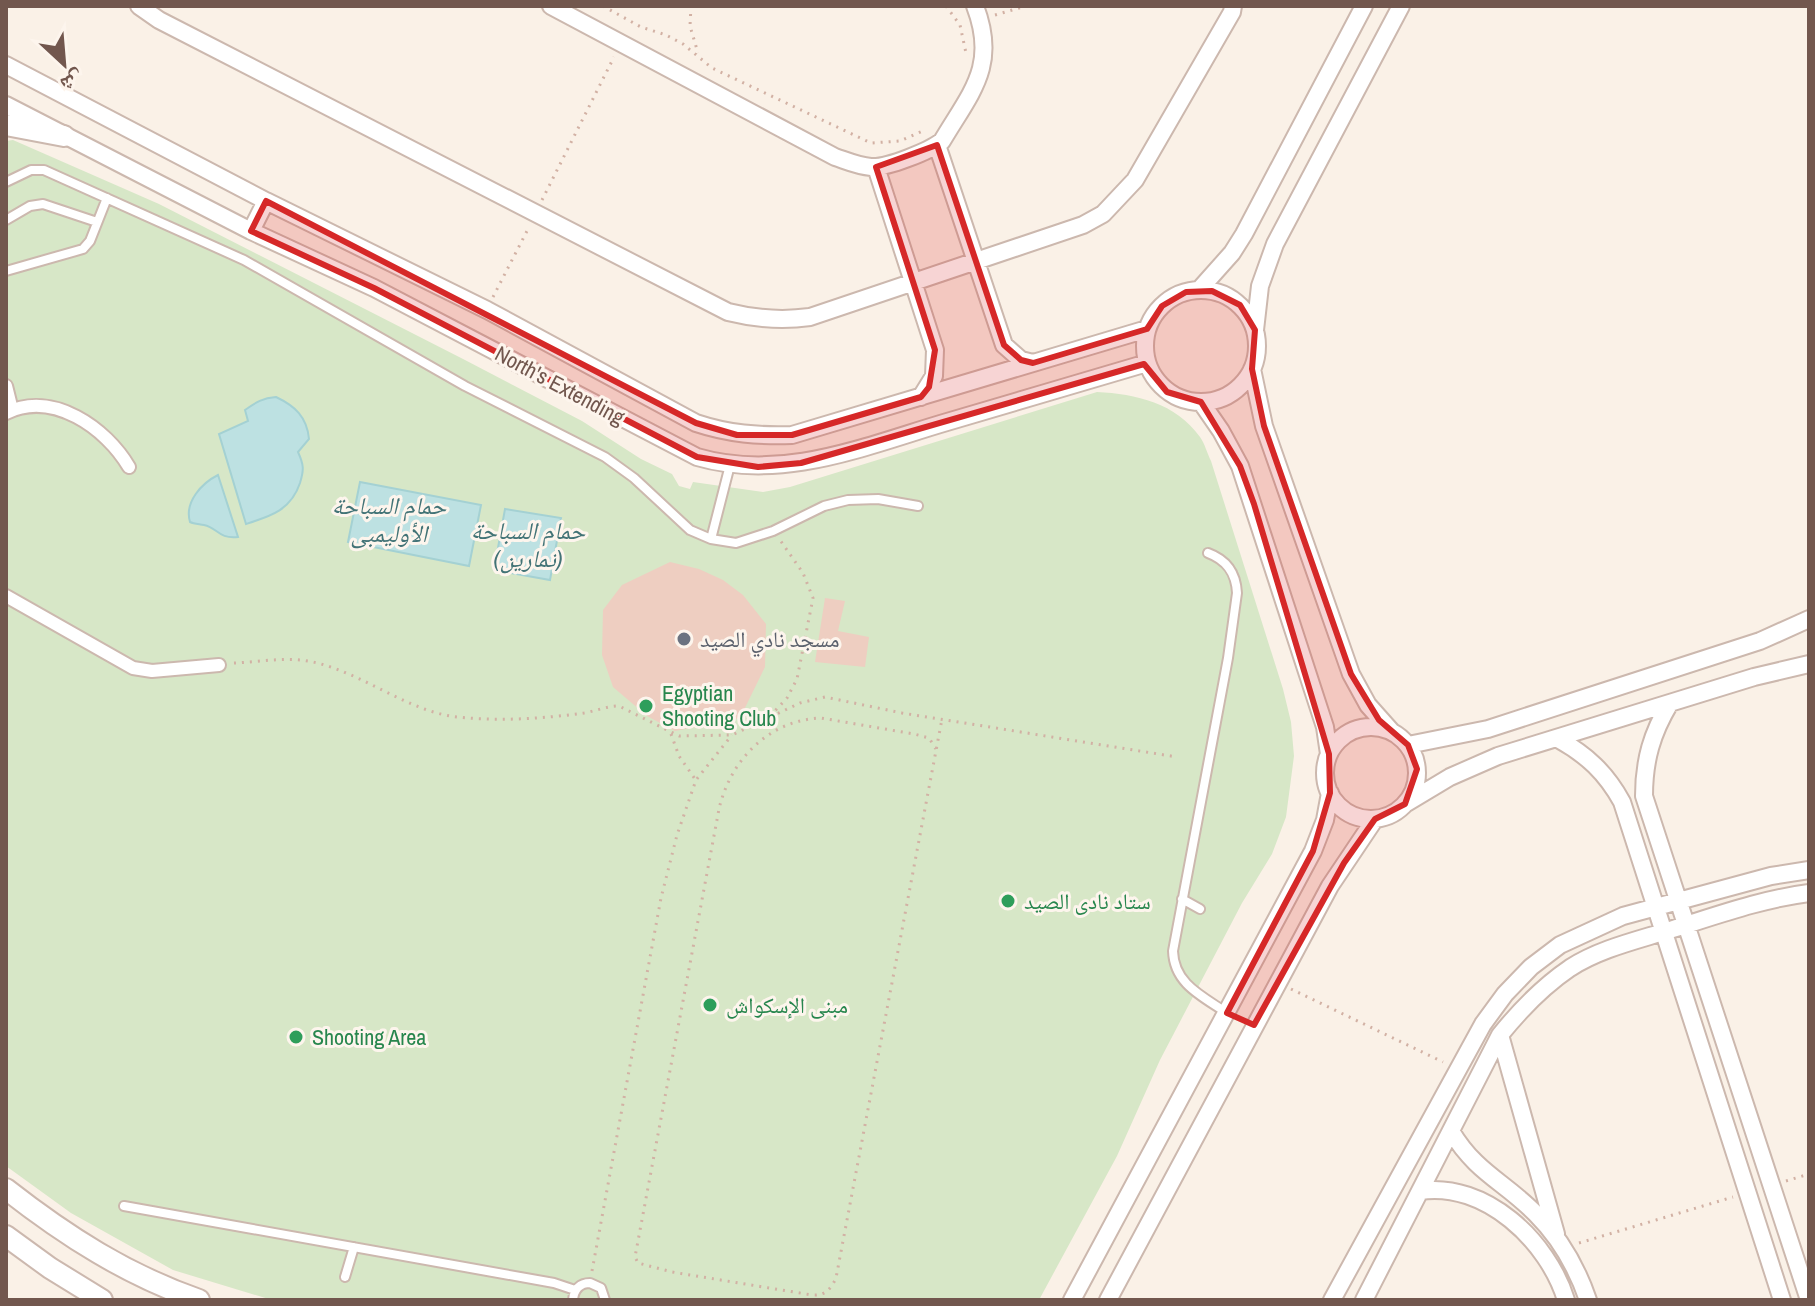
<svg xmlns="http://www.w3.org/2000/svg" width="1815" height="1306" font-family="'Archivo Narrow','Noto Naskh Arabic',sans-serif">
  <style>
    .green { fill: #d7e7c7 }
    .water { fill: #bde1e2; stroke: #a4d1d3; stroke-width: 2 }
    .building { fill: #eecec1 }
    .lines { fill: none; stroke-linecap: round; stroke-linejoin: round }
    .service-casing { stroke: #ccb8ae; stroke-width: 12 }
    .pedestrian-casing { stroke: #ccb8ae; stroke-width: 16 }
    .minor-casing { stroke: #ccb8ae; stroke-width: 20 }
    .tertiary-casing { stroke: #ccb8ae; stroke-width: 24 }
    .path { stroke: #d2b1a4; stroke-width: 3; stroke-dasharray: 2 6; stroke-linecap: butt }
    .service { stroke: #fff; stroke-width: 8 }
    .pedestrian { stroke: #fff; stroke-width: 12 }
    .minor { stroke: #fff; stroke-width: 16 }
    .tertiary { stroke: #fff; stroke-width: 20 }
    .marked { fill: #d62828; fill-opacity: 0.2; stroke: #d62828; stroke-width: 6; stroke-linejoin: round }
    .worship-dot { fill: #6b7280; stroke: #fdf5ed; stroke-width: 3 }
    .leisure-dot { fill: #2e9e5b; stroke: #fdf5ed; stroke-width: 3 }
    .labels { text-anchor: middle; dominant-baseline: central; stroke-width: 6; stroke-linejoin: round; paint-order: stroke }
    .street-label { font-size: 22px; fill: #72574e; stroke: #fdf5ed }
    .worship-label { font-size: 22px; fill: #5b616d; stroke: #fdf5ed; text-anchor: start }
    .leisure-label { font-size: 22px; fill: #27864d; stroke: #fdf5ed; text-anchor: start }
    .water-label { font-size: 24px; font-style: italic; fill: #427376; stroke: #fdf5ed }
  </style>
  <rect width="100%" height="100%" fill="#faf1e7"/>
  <!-- green -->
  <path class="green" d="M13,140L159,204L465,360L582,421L641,459L672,474L679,486L690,489L693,482L763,492L790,487L1097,392C1136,394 1176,403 1200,437C1205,444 1207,453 1211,461L1283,689L1291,722L1294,756L1286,817L1272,854L1242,903L1160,1060L1117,1156L1039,1300H272L173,1270L71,1213L6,1166V141Z"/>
  <!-- water -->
  <path class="water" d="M276,397C295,406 307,417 309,439L298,452C304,465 304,470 300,483C291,510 271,516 246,524L219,434L248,421L245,410C256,402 263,398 276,397Z
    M218,475L238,537C218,539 218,528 204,525C199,524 194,524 190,522C184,502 202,483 218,475Z
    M360,482L481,505L469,566L348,542Z
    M505,509L561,518L550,580L494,570Z"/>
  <!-- building -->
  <path class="building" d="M670,562L699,569L723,580L743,595L766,624L765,667L740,718L675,731L647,716L613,687L602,655L603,610L622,585Z
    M825,598L845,601L838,631L869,637L865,667L815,662Z"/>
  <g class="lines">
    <!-- service casing -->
    <g class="service-casing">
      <path id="service" d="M6,182L31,170H44L244,260L465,386L605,457L634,478L690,530L711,539L736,543L773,531L824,506L848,500L878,499L918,506
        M6,220L30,206L43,204L97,222
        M6,271L83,249L90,241L107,198
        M711,539L730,465
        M1208,553C1227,560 1236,573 1237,593L1228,658L1173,951C1174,984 1202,996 1227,1013
        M1182,899L1200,909
        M124,1206L554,1283L575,1290
        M345,1277L354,1247
        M573,1300C574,1289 580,1283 590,1283L601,1288L605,1300"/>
    </g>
    <!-- pedestrian casing -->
    <g class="pedestrian-casing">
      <path id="pedestrian" d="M6,386L12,410
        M6,413C53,390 106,428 129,467
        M6,596L133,668L152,671L219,665"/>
    </g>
    <!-- minor casing -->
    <g class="minor-casing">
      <path id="minor" d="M139,6L159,20L728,312C756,319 781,321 810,317L1083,225L1103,214L1135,180L1232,12L1233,6
        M551,6L835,157C847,161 858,166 871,167C887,168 930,151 942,141C971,92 998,66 975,6
        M6,65L266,201L487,310L696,423C729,434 758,436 792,435L1147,329
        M6,105L251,231L374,288L697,457C783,482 865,446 947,422C1014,402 1080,383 1147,363
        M937,145L1004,345L1021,360L1033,363
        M876,167L935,350L934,376L921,397
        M251,231L266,201
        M1199,290L1232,253L1244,234L1364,6
        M1145 346a56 56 0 1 1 112 0a56 56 0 1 1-112 0Z
        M1255,330L1260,286L1275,244L1401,6
        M1252,369L1264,426L1351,674L1368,705L1392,732
        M1201,402L1221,431L1240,466L1325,727L1329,754
        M1670,703C1652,733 1644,760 1644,796L1809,1300
        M1325 773a46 46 0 1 1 92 0a46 46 0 1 1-92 0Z
        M1558,739C1587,755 1606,773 1622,802L1782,1300
        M1408,745L1488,729L1760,641L1809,619
        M1405,804L1450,777L1498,756L1754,677L1809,664
        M1500,1035L1556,1234
        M1451,1131C1476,1173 1505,1182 1536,1214C1560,1238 1577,1268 1588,1300
        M1420,1191C1485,1181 1548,1241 1566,1300
        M1072,1300L1313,851L1325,820L1330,793
        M1108,1300L1330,886L1375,819
        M1332,1300L1483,1024L1505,994L1531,967L1560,945L1623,916L1771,876L1809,870
        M1364,1300L1500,1035C1521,1009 1542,987 1570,968C1601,948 1639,940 1673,929C1718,915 1762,899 1809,893"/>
    </g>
    <!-- tertiary casing -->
    <g class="tertiary-casing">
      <path id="tertiary" d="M6,125L64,136
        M6,1189C66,1236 127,1275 199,1300
        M6,1236L50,1268L102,1300"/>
    </g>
    <!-- path -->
    <path class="path" d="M603,6L641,27L666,35L683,44L712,68L871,143L900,141L925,130
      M691,6L690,26L698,53
      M946,6L960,25L966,53
      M995,15L1026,6
      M542,200L614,57
      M493,297L528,229
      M234,663C256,662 279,658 301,660C353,666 399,707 450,716C492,722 541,719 584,713C596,711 607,706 619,706L679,736L732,735L800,703L825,697L902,713L1177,757
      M770,716L787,698L797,679L813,598L803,573L780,540
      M671,734L679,756L695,779
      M936,749L929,738L914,734L821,718C768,720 730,761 719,809L635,1257L638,1263L672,1272L812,1295C825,1296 831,1289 836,1278L942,719
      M1291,989L1443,1062
      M1786,1181L1809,1174
      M1579,1243L1733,1197
      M592,1271L661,898L677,835L696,780L732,735"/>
    <!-- service -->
    <use href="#service" class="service"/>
    <!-- pedestrian -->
    <use href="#pedestrian" class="pedestrian"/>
    <!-- minor -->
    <use href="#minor" class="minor"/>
    <!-- tertiary -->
    <use href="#tertiary" class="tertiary"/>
  </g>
  <!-- marked area -->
  <path class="marked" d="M937,145L1004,345L1021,360L1033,363L1147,329L1162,306L1186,292L1212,291L1240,305L1255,330L1252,369L1264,426L1351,674L1379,720L1408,745L1417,769L1405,804L1375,819L1344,863L1254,1025L1227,1013L1313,851L1330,793L1329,754L1254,504L1240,466L1201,402L1167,392L1144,364L801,463L758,467L697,457L374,288L251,231L266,201L696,423L737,435H792L921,397L929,387L935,350L876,167Z"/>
  <!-- markers -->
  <circle class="worship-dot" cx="684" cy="639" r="8"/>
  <g class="leisure-dot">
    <circle cx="646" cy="706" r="8"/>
    <circle cx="1008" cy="901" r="8"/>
    <circle cx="710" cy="1005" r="8"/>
    <circle cx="296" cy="1037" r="8"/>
  </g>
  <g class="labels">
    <!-- street labels -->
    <g class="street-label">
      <text transform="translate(560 385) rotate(28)">North's Extending</text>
    </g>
    <!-- worship labels -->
    <g class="worship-label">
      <text x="700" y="639">مسجد نادي الصيد</text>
    </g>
    <!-- leisure labels -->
    <g class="leisure-label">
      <text x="662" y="693">Egyptian<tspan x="662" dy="25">Shooting Club</tspan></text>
      <text x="1024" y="901">ستاد نادى الصيد</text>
      <text x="726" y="1005">مبنى الإسكواش</text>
      <text x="312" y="1037">Shooting Area</text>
    </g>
    <!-- water labels -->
    <g class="water-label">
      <text x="389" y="505">حمام السباحة<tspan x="389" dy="28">الأوليمبى</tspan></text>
      <text x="528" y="530">حمام السباحة<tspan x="528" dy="28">(تمارين)</tspan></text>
    </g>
  </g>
  <!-- border -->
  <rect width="1815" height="1306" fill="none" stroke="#72574e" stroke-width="16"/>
  <!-- north arrow -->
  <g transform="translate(64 64) rotate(154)" stroke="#fdf5ed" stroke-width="6" paint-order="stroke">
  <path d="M0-6L14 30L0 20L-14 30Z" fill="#72574e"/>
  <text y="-12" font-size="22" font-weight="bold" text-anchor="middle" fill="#72574e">ش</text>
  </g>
</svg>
